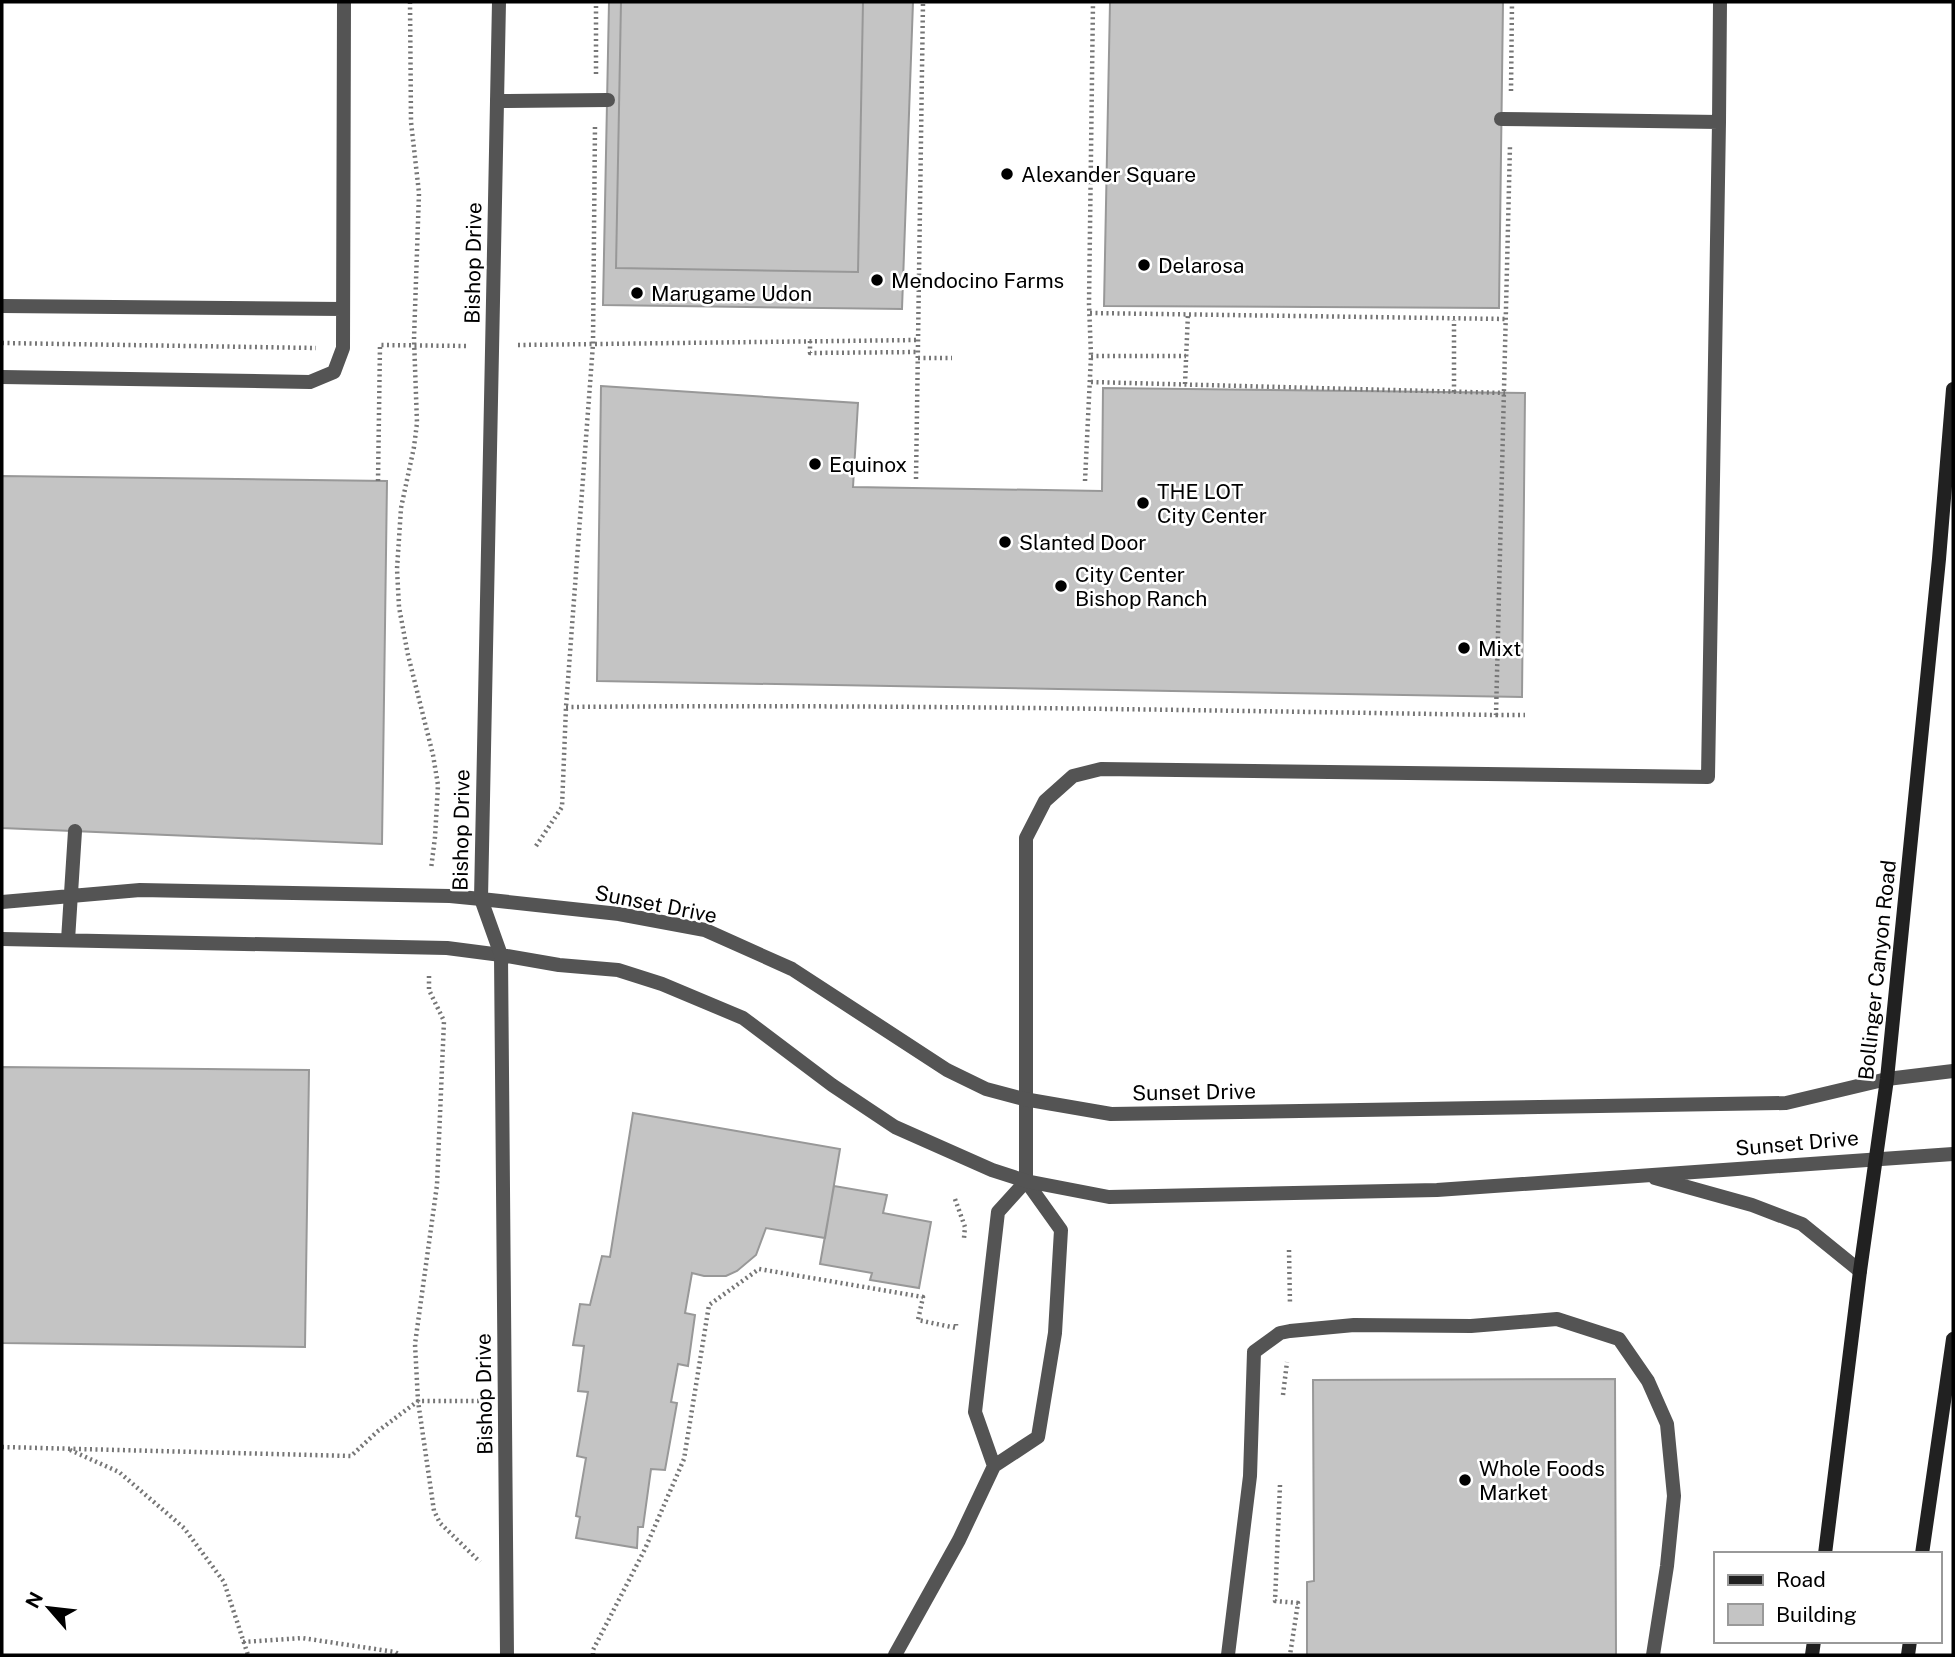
<svg xmlns="http://www.w3.org/2000/svg" width="1955" height="1657" font-family="'Public Sans',sans-serif">
  <style>
    .building { fill: #c4c4c4; stroke: #989898; stroke-width: 2 }
    .lines { fill: none; stroke-linecap: round; stroke-linejoin: round }
    .path { stroke: #767676; stroke-width: 4.5; stroke-dasharray: 2 3.5; stroke-linecap: butt }
    .service { stroke: #545454; stroke-width: 14 }
    .minor { stroke: #545454; stroke-width: 14 }
    .secondary { stroke: #212121; stroke-width: 14 }
    .poi-dot { fill: #000; stroke: #fff; stroke-width: 2.5 }
    .labels { text-anchor: middle; dominant-baseline: central; stroke-width: 5; stroke-linejoin: round; paint-order: stroke }
    .poi-label { font-size: 21px; fill: #000; stroke: #fff; text-anchor: start }
    .street-label { font-size: 21px; fill: #000; stroke: #fff }
  </style>
  <rect width="100%" height="100%" fill="#fff"/>
  <!-- building -->
  <path class="building" d="M609,2H913L902,309L603,305Z
    M621,2H863L858,272L616,268Z
    M1110,2H1503L1499,308L1104,306Z
    M601,386L858,403L853,487L1102,491L1103,388L1525,393L1522,697L597,681Z
    M2,476L387,481L382,844L2,828Z
    M2,1067L309,1070L305,1347L2,1343Z
    M633,1113L840,1149L825,1238L766,1228L756,1255L737,1271L726,1276H704L692,1273L685,1313L695,1315L688,1366L678,1364L671,1402L677,1403L665,1470L651,1469L643,1527H638L637,1548L576,1538L580,1517L576,1516L586,1458L577,1456L588,1392L578,1391L584,1346L573,1345L580,1304L590,1305L602,1256L610,1257Z
    M834,1186L887,1195L883,1213L931,1222L919,1288L870,1280L872,1273L820,1264Z
    M1615,1379L1616,1655H1307V1582L1314,1581L1313,1380Z"/>
  <g class="lines">
    <!-- path -->
    <path class="path" d="M410,2L411,122L419,193L414,339L417,423L414,447L401,508L397,569L399,607L408,655L433,755L438,785L435,837L431,869
      M596,74V2
      M1511,91L1512,2
      M1090,313L1506,319
      M810,341V353L918,352
      M2,343L316,348
      M518,345L918,340
      M1091,356H1186
      M918,358H952
      M1091,382L1505,393
      M1185,384L1188,313
      M1454,392V320
      M916,479L923,2
      M378,481L380,345L467,346
      M1085,481L1091,356L1089,304L1093,2
      M566,707C876,704 1186,710 1496,715L1510,145
      M1496,715H1525
      M536,846L562,807L566,707L593,344L595,125
      M429,976V990L444,1021L437,1185L415,1344L418,1401L434,1511L440,1523L480,1562
      M955,1199L965,1227L964,1238
      M1289,1250L1290,1305
      M1283,1395L1287,1362
      M2,1447L351,1456L378,1431L418,1401H480
      M70,1450L119,1472L184,1528L224,1582L248,1655
      M1280,1485L1275,1601L1298,1603L1290,1655
      M243,1642L302,1638L395,1652L400,1655
      M593,1655V1650L645,1549L684,1459L709,1305L759,1269L923,1297L918,1320L956,1328V1324"/>
    <!-- service -->
    <path class="service" d="M497,101L608,100
      M1719,122L1720,2
      M2,306L343,309
      M2,377L310,382L334,372L343,348L344,2
      M2,902L140,890L450,896L481,899
      M2,939L447,948L501,955
      M68,940L75,831
      M994,1466L975,1412L998,1212L1026,1181
      M895,1655L959,1540L994,1466L1038,1437L1055,1333L1061,1230L1026,1181V838L1045,801L1073,776L1101,769L1708,777L1719,122L1501,119
      M1228,1655L1250,1476L1254,1352L1280,1333L1290,1331L1354,1325L1471,1326L1557,1319L1619,1339L1648,1381L1667,1424L1674,1496L1667,1566L1653,1655"/>
    <!-- minor -->
    <path class="minor" d="M499,2L481,899L501,955L507,1655
      M481,899L619,914L705,930L792,969L947,1070L986,1089L1024,1099L1111,1114L1786,1103L1887,1079L1953,1071
      M501,955L559,965L618,970L662,984L743,1018L832,1085L895,1127L992,1170L1026,1181L1109,1197L1437,1190L1953,1154
      M1655,1178L1752,1205L1802,1224L1860,1271"/>
    <!-- secondary -->
    <path class="secondary" d="M1825,1554L1860,1271L1887,1079L1939,559L1953,389
      M1922,1554L1953,1339
      M1812,1655L1814,1641
      M1908,1655L1910,1641"/>
  </g>
  <!-- markers -->
  <g class="poi-dot">
    <circle cx="1007" cy="174" r="7"/>
    <circle cx="1144" cy="265" r="7"/>
    <circle cx="877" cy="280" r="7"/>
    <circle cx="637" cy="293" r="7"/>
    <circle cx="815" cy="464" r="7"/>
    <circle cx="1143" cy="503" r="7"/>
    <circle cx="1005" cy="542" r="7"/>
    <circle cx="1061" cy="586" r="7"/>
    <circle cx="1464" cy="648" r="7"/>
    <circle cx="1465" cy="1480" r="7"/>
  </g>
  <g class="labels">
    <!-- poi labels -->
    <g class="poi-label">
      <text x="1021" y="174">Alexander Square</text>
      <text x="1158" y="265">Delarosa</text>
      <text x="891" y="280">Mendocino Farms</text>
      <text x="651" y="293">Marugame Udon</text>
      <text x="829" y="464">Equinox</text>
      <text x="1157" y="491">THE LOT<tspan x="1157" dy="24">City Center</tspan></text>
      <text x="1019" y="542">Slanted Door</text>
      <text x="1075" y="574">City Center<tspan x="1075" dy="24">Bishop Ranch</tspan></text>
      <text x="1478" y="648">Mixt</text>
      <text x="1479" y="1468">Whole Foods<tspan x="1479" dy="24">Market</tspan></text>
    </g>
    <!-- street labels -->
    <g class="street-label">
      <text transform="translate(473 263) rotate(-89)">Bishop Drive</text>
      <text transform="translate(461 830) rotate(-89)">Bishop Drive</text>
      <text transform="translate(656 904) rotate(11)">Sunset Drive</text>
      <text transform="translate(1877 970) rotate(-84)">Bollinger Canyon Road</text>
      <text transform="translate(1194 1092) rotate(-1)">Sunset Drive</text>
      <text transform="translate(1797 1143) rotate(-5)">Sunset Drive</text>
      <text transform="translate(484 1394) rotate(-91)">Bishop Drive</text>
    </g>
  </g>
  <!-- border -->
  <rect width="1955" height="1657" fill="none" stroke="#000000" stroke-width="7"/>
  <!-- legend -->
  <rect x="1714" y="1552" width="228" height="91" fill="#ffffff" stroke="#999999" stroke-width="2"/>
  <rect x="1728" y="1575" width="35" height="10" fill="#212121" stroke="#999999" stroke-width="2"/>
  <text x="1776" y="1587" font-size="21" fill="#000000">Road</text>
  <rect x="1728" y="1604" width="35" height="21" fill="#c4c4c4" stroke="#999999" stroke-width="2"/>
  <text x="1776" y="1622" font-size="21" fill="#000000">Building</text>
  <!-- north arrow -->
  <g transform="translate(49 1608) rotate(298)" stroke="#ffffff" stroke-width="5" paint-order="stroke">
  <path d="M0-5L12 26L0 18L-12 26Z" fill="#000000"/>
  <text y="-10" font-size="19" font-weight="bold" text-anchor="middle" fill="#000000">N</text>
  </g>
</svg>
